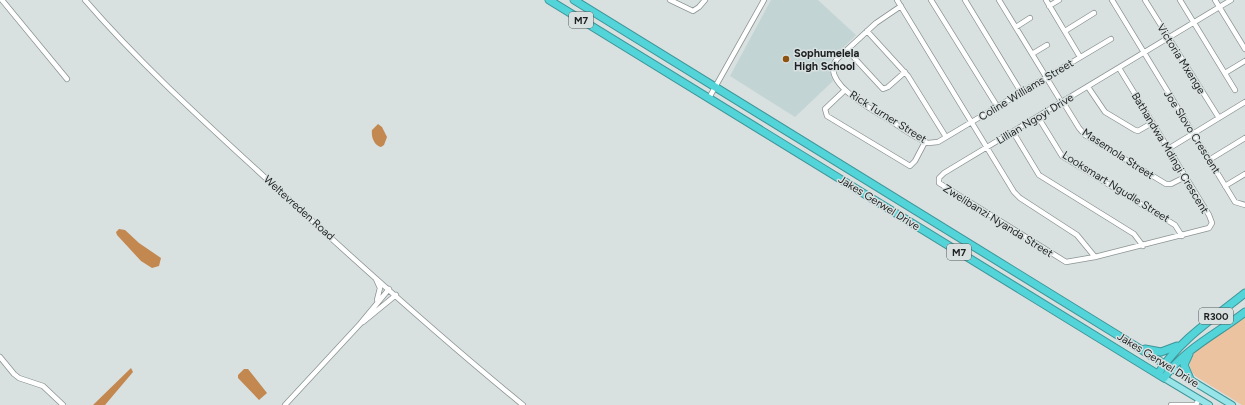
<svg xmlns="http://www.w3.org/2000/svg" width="1245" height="405" font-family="Figtree,sans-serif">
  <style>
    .built { fill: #c3d4d4 }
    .green { fill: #ebc3a1 }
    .water { fill: #c38750 }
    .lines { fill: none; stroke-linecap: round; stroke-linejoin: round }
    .minor-casing { stroke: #8b9393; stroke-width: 6 }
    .major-casing { stroke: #3f9598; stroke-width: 8 }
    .highway-casing { stroke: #3f9598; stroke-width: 9 }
    .minor { stroke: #fff; stroke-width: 4.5 }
    .major { stroke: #97e5e8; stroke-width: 6 }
    .highway { stroke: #52d4d8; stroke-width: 7 }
    .poi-dot { fill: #8e5311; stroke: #d8e0e0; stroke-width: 1.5 }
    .labels { text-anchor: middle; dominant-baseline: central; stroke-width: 3; stroke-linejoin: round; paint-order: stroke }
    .shield { fill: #d8e0e0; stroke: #55595a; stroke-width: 1 }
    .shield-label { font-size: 10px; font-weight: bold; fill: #1d1f20 }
    .poi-label { font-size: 11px; font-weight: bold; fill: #1d1f20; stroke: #d8e0e0; text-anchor: start }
    .street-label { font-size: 11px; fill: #1d1f20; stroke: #d8e0e0 }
  </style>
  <rect width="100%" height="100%" fill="#d8e0e0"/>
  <!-- built -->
  <path class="built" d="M771,0H818L856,35L827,64L833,81L795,117L730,76Z"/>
  <!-- green -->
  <path class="green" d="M1245,318V405H1242L1195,376C1187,368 1188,357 1196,349Z"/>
  <!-- water -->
  <path class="water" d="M378,124L382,127L387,137L384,145L381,147C374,145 371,137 372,130Z
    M119,229L125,230L139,243L161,258L159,266L152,268L141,261L117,235L116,232Z
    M131,368L133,372L105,405H93Z
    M244,369H248L267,393L259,400L238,378V375Z"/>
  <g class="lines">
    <!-- minor casing -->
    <g class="minor-casing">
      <path id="minor" d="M2,0L67,79
        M85,0C142,66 207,124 271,183C353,259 436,334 523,405
        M670,0L693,11L699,7L705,0
        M897,0L1014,192L1020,198L1077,235L1095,257
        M931,0L997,106
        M965,0L1021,92
        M999,0L1062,103
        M1046,0L1080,57
        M1112,0L1235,202L1245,205
        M1145,0L1219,118
        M1180,0L1235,90
        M1215,0L1245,49
        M901,6L876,23L837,59C818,82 876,112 891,121C903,129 915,138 928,143L938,142L1111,39
        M1049,6L1059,0
        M1016,27L1030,18
        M867,31L908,76L946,137
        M1065,31L1094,13
        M847,50L883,89L888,87L905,72
        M1032,54L1047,45
        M1119,68L1209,215L1212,223L1209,228L1095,257L1066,262L939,183V178L944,173L1231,0
        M1225,73L1245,61
        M1088,87L1105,112L1135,130L1138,131L1152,123
        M845,90L825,109L827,116L910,166L915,161L925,142
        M709,98L764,0
        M1063,102L1079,128L1085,135L1166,184H1171L1185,177
        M1038,117L1062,156L1175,225L1182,236
        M1013,132L1039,175L1134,234L1143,246
        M1168,149L1245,102
        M1209,160L1245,138
        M1225,186L1245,174
        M376,279L380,288L377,300
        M363,322L396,295
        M0,357L14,374L19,378L43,386L63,405
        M285,405L360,324L389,289
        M1171,405H1196L1199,399"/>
    </g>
    <!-- major casing -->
    <g class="major-casing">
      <path id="major" d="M1171,368L1232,405
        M1164,378L1209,405"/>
    </g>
    <!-- highway casing -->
    <g class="highway-casing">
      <path id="highway" d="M549,0L1164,378C1184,349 1218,333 1245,312
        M574,0L1171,368
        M1145,349L1161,352L1177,346
        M1189,354L1184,365L1190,379
        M1158,374C1179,340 1214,318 1245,293"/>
    </g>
    <!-- minor -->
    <use href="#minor" class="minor"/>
    <!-- major -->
    <use href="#major" class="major"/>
    <!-- highway -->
    <use href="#highway" class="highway"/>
  </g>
  <!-- markers -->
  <circle class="poi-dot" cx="786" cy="59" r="4"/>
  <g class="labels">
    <!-- shield labels -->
    <g class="shield">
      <rect x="569" y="12" width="24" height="16" rx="3"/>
      <rect x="947" y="244" width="24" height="16" rx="3"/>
      <rect x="1199" y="308" width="34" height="16" rx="3"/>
    </g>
    <g class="shield-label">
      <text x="581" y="20">M7</text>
      <text x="959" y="252">M7</text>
      <text x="1216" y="316">R300</text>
    </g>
    <!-- poi labels -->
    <g class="poi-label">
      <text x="794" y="53">Sophumelela<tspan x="794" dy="13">High School</tspan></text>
    </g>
    <!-- street labels -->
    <g class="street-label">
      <text transform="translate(1181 59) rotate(58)">Victoria Mxenge</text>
      <text transform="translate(1026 90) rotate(-31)">Coline Williams Street</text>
      <text transform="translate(888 117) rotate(32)">Rick Turner Street</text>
      <text transform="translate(1035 119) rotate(-31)">Lillian Ngoyi Drive</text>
      <text transform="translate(1192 132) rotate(58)">Joe Slovo Crescent</text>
      <text transform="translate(1170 153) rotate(59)">Bathandwa Mdingi Crescent</text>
      <text transform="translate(1118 154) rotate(33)">Masemola Street</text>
      <text transform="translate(1116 187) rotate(32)">Looksmart Ngudle Street</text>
      <text transform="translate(879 203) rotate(32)">Jakes Gerwel Drive</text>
      <text transform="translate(299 208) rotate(42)">Weltevreden Road</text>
      <text transform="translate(998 221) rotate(32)">Zwelibanzi Nyanda Street</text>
      <text transform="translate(1158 360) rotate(32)">Jakes Gerwel Drive</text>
    </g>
  </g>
</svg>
